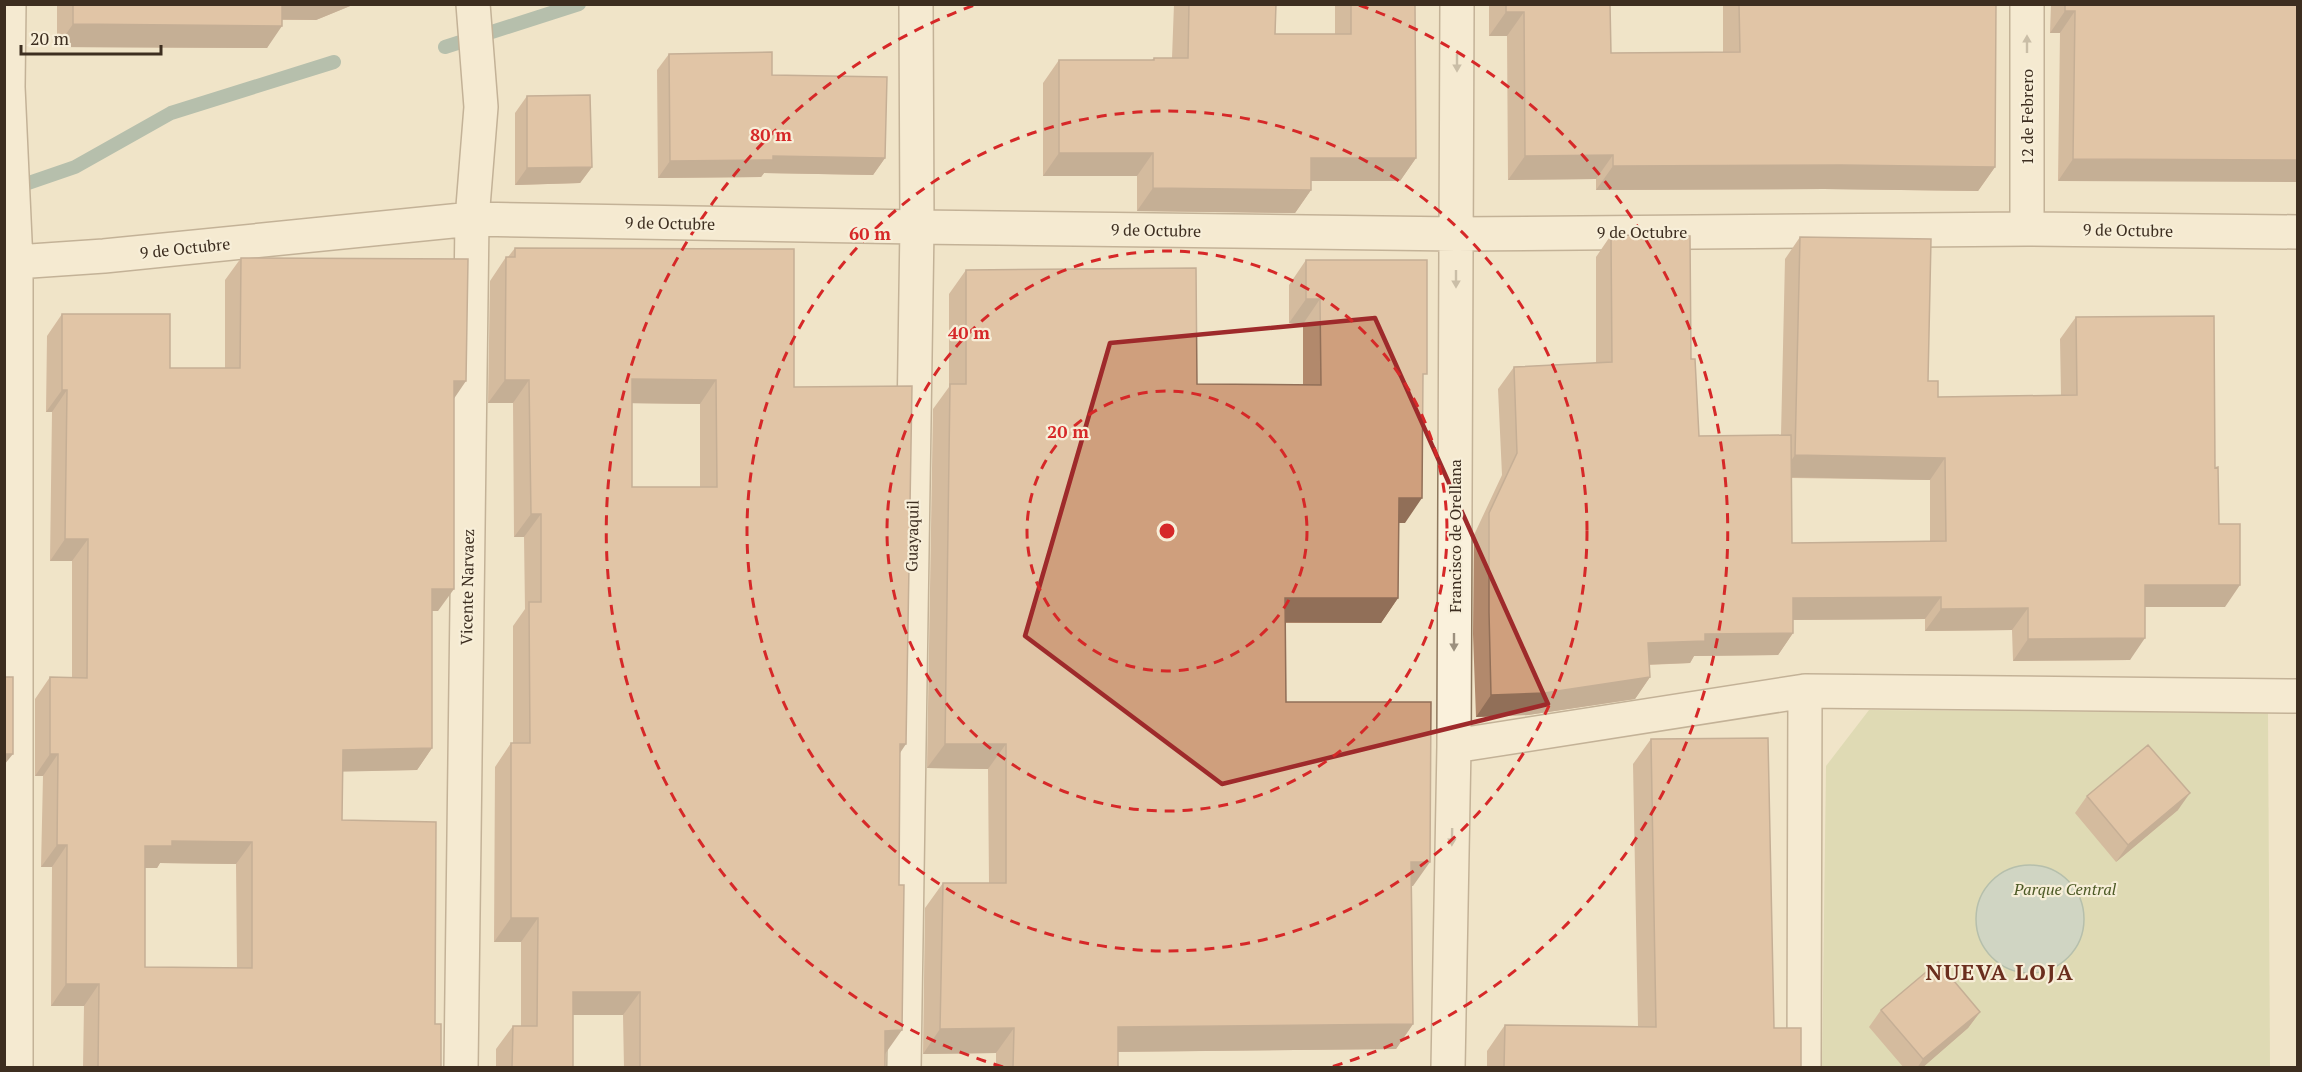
<svg xmlns="http://www.w3.org/2000/svg" width="2302" height="1072" font-family="'PT Serif',serif">
  <style>
    .green { fill: #c9cf9b }
    .water { fill: #a9c4bc; stroke: #6f938a; stroke-width: 1.5 }
    .lines { fill: none; stroke-linecap: round; stroke-linejoin: round }
    .stream { stroke: #6f938a; stroke-width: 14 }
    .minor-casing { stroke: #8d765c; stroke-width: 36 }
    .minor { stroke: #faf1dc; stroke-width: 33 }
    .wall { fill: #b2896c; fill-rule: evenodd }
    .shaded-wall { fill: #916f58 }
    .building { fill: #cf9f7d; stroke: #916f58; stroke-width: 1.5; fill-rule: evenodd }
    .oneway { fill: #9c907e }
    .marked { fill: none; stroke: #9e2a2b; stroke-width: 4.5; stroke-linejoin: round }
    .ring { fill: none; stroke: #d62828; stroke-width: 3; stroke-dasharray: 10 8 }
    .labels { text-anchor: middle; dominant-baseline: central; stroke-width: 4.5; stroke-linejoin: round; paint-order: stroke }
    .street-label { font-size: 16px; fill: #3d2e20; stroke: #f7eed8 }
    .park-label { font-size: 16px; font-style: italic; fill: #4d5a26; stroke: #f7eed8 }
    .district-label { font-size: 22px; font-weight: bold; letter-spacing: 1.5px; fill: #6b2e1e; stroke: #f7eed8 }
    .centre { fill: #d62828; stroke: #f7eed8; stroke-width: 3 }
    .ring-label { font-size: 18px; text-anchor: middle; font-weight: bold; fill: #d62828; stroke: #f7eed8; stroke-width: 4.5; stroke-linejoin: round; paint-order: stroke }
  </style>
  <rect width="100%" height="100%" fill="#f0e4c8"/>
  <!-- green -->
  <path class="green" d="M1869,710L2268,713L2270,1067L1822,1068L1826,766Z"/>
  <!-- water -->
  <path class="water" d="M1976 919a54 54 0 1 1 108 0a54 54 0 1 1-108 0Z"/>
  <g class="lines">
    <!-- stream -->
    <path class="stream" d="M445,47L579,4
      M11,189L75,167L171,113L334,62"/>
    <!-- minor casing -->
    <g class="minor-casing">
      <path id="minor" d="M9,4L8,87L16,262V1068
        M2027,229V4
        M16,262L104,256L472,219L917,227L1456,234L2027,229L2298,232
        M1454,746L1805,691L2298,696
        M461,1068L472,219L481,107L473,4
        M904,1068L917,227L916,4
        M1448,1068L1454,746L1457,4
        M1804,1068L1805,691"/>
    </g>
    <!-- minor -->
    <use href="#minor" class="minor"/>
  </g>
  <!-- wall -->
  <path class="wall" d="M57,4H355L316,20H282L267,48L57,47Z
    M1174,4H1276L1275,34H1335V4H1415L1416,158L1400,181H1311V190L1295,213L1137,211V176H1043V83L1059,60H1152L1154,58H1172Z
    M1489,4H1610L1611,53L1723,52V4H1996L1995,167L1978,191L1824,189L1596,190V179L1508,180L1507,36H1489Z
    M2051,4H2298L2058,181L2060,33H2050Z
    M669,54L772,75L885,158L873,175L764,173L761,177L658,178L657,70Z
    M527,96L592,167L580,183L515,185V113Z
    M1611,235L1691,359L1699,436L1781,435L1785,259L1800,237L1928,381L1938,397L2061,395L2060,339L2076,317L2215,468L2225,607H2145L2130,660L2013,661L2012,630L1925,631V619L1793,620V633L1778,655L1694,656L1690,663L1649,665L1650,677L1635,699L1528,715L1476,717L1473,634L1474,535L1502,475L1498,389L1514,367L1596,363V257ZM1792,478L1930,480V541L1792,543Z
    M515,248L794,387L900,754L885,1068H624L623,1015H573V1068H496V1049L513,1026H521V942H494L495,767L511,743H513V626L525,609L524,537H514L513,403H488L490,281L506,257H508ZM632,403L700,404V487H632Z
    M241,258L454,399L438,611H432V748L417,770L342,771V820L435,1024L441,1068H83L84,1006H51L52,867H41L43,776H35V699L50,677H72V561H50L52,412H46L47,336L62,314L170,368H225V280ZM160,863L236,864L237,968L145,967V868H157Z
    M1306,260L1423,379L1405,523H1399L1398,598L1381,623H1285L1286,702L1413,886H1412L1413,1024L1396,1049L1118,1052V1068H996V1053L923,1054L925,908L943,883H989L988,769L927,768L933,409L949,387V294L966,270L1197,384L1303,385V324L1289,323V285Z
    M1651,739L1774,1028L1801,1068H1487V1051L1505,1025L1638,1026L1633,764Z
    M2087,796L2178,810L2116,862L2075,813Z
    M1881,1010L1980,1012L1968,1028L1922,1068H1904L1869,1027Z"/>
  <!-- shaded-wall -->
  <path class="shaded-wall" d="M277,4H355L316,20L267,19Z
    M2065,11H2075L2060,33H2050Z
    M1506,12H1524L1507,36H1489Z
    M73,24L282,26L267,48L57,47Z
    M1059,153H1153L1137,176H1043Z
    M1613,155L1596,179L1508,180L1525,156Z
    M773,156L885,158L873,175L764,173L761,177L658,178L670,161Z
    M1311,158H1416L1400,181H1295Z
    M2073,159L2298,160V182L2058,181Z
    M1841,165L1995,167L1978,191L1824,189L1596,190L1613,166Z
    M592,167L580,183L515,185L527,168Z
    M1153,188L1311,190L1295,213L1137,211Z
    M1306,299H1320L1303,324L1289,323Z
    M632,379L716,380L700,404L615,403Z
    M505,380H529L513,403H488Z
    M454,381H466L451,403Z
    M62,390H67L52,412H46Z
    M1795,455L1945,458L1930,480L1780,477Z
    M1399,498H1422L1405,523H1382Z
    M531,514H541L524,537H514Z
    M65,539H88L72,561H50Z
    M2145,585H2240L2225,607H2129Z
    M432,589H454L438,611H417Z
    M1941,597L1925,619L1777,620L1793,598Z
    M1285,598H1398L1381,623L1268,622Z
    M2028,608L2012,630L1925,631L1941,609Z
    M1793,633L1778,655L1694,656L1690,663L1633,665L1648,643L1705,634Z
    M2145,638L2130,660L2013,661L2028,639Z
    M1650,677L1635,699L1528,715L1476,717L1491,695Z
    M900,744H906L890,768Z
    M945,744H1006L988,769L927,768Z
    M432,748L417,770L327,772L343,750Z
    M4,754H13L4,765Z
    M50,754H58L43,776H35Z
    M2190,793L2178,810L2116,862L2128,845Z
    M172,841L252,842L236,864L160,863L157,868H130L145,846Z
    M57,845H67L52,867H41Z
    M1411,862H1430L1413,886H1394Z
    M511,918H538L521,942H494Z
    M66,984H99L84,1006H51Z
    M573,992H640L623,1015H557Z
    M1980,1012L1968,1028L1922,1068H1917L1923,1059Z
    M1413,1024L1396,1049L1101,1052L1118,1027Z
    M1014,1028L996,1053L923,1054L940,1029Z
    M902,1030L885,1054V1031Z"/>
  <!-- building -->
  <path class="building" d="M73,4H282V26L73,24Z
    M1189,4H1276L1275,34H1351V4H1415L1416,158H1311V190L1153,188V153H1059V60H1154V58H1188Z
    M1506,4H1610L1611,53L1740,52L1739,4H1996L1995,167L1841,165L1613,166V155L1525,156L1524,12H1506Z
    M2065,4H2298V160L2073,159L2075,11H2065Z
    M772,52V75L887,77L885,158L773,156V160L670,161L669,54Z
    M590,95L592,167L527,168V96Z
    M1611,235L1690,236L1691,359H1695L1699,436L1791,435L1792,543L1946,541L1945,458L1795,455L1800,237L1931,239L1928,381H1938V397L2077,395L2076,317L2214,316L2215,468L2218,467L2219,524H2240V585H2145V638L2028,639V608L1941,609V597L1793,598V633L1705,634V641L1648,643L1650,677L1544,693L1491,695L1489,612V513L1517,453L1514,367L1612,362Z
    M515,248L794,249V387L912,386L906,744H900L899,885H904L902,1030L885,1031V1068H640V992H573V1068H512L513,1026H537L538,918H511V743H530L529,602H541V514H531L529,380H505L506,257H515ZM632,379L716,380L717,487H632Z
    M241,258L468,259L466,381H454V589H432V748L343,750L342,820L436,822L435,1024H441V1068H98L99,984H66L67,845H57L58,754H50V677L87,678L88,539H65L67,390H62V314H170V368H240ZM172,841L252,842V968L145,967V846H172Z
    M1306,260H1427V374H1423L1422,498H1399L1398,598H1285L1286,702H1431L1430,862H1411L1413,1024L1118,1027V1068H1013L1014,1028L940,1029L943,883H1006V744H945L950,384H966V270L1196,268L1197,384L1321,385L1320,299H1306Z
    M4,677H13V754H4Z
    M1768,738L1774,1028H1801V1068H1504L1505,1025L1656,1027L1651,739Z
    M2148,745L2190,793L2128,845L2087,796Z
    M1938,962L1980,1012L1923,1059L1881,1010Z"/>
  <!-- one-way arrows -->
  <defs><path id="oneway-solid" d="M-6-.8H1V-3.2L6.5 0L1 3.2V.8H-6Z" transform="scale(1.5)"/></defs>
  <g class="oneway">
    <use href="#oneway-solid" transform="translate(2027 44) rotate(-90)"/>
    <use href="#oneway-solid" transform="translate(1457 63) rotate(90)"/>
    <use href="#oneway-solid" transform="translate(1456 279) rotate(90)"/>
    <use href="#oneway-solid" transform="translate(1454 642) rotate(90)"/>
    <use href="#oneway-solid" transform="translate(1452 837) rotate(91)"/>
  </g>
  <!-- marked area -->
  <path d="M0 0H2302V1072H0ZM1375,318L1548,704L1222,784L1025,636L1110,343Z" fill="#f0e4c8" fill-opacity=".55" fill-rule="evenodd"/>
  <path class="marked" d="M1375,318L1548,704L1222,784L1025,636L1110,343Z"/>
  <!-- distance rings -->
  <g class="ring">
    <circle cx="1167" cy="531" r="140"/>
    <circle cx="1167" cy="531" r="280"/>
    <circle cx="1167" cy="531" r="420"/>
    <path d="M1003 1067A560 560 0 0 1 975 5M1359 5A560 560 0 0 1 1331 1067"/>
  </g>
  <g class="labels">
    <!-- street labels -->
    <g class="street-label">
      <text transform="translate(2027 117) rotate(-90)">12 de Febrero</text>
      <text transform="translate(670 223) rotate(1)">9 de Octubre</text>
      <text transform="translate(1156 230) rotate(1)">9 de Octubre</text>
      <text transform="translate(2128 230) rotate(1)">9 de Octubre</text>
      <text x="1642" y="232">9 de Octubre</text>
      <text transform="translate(185 248) rotate(-6)">9 de Octubre</text>
      <text transform="translate(912 536) rotate(-89)">Guayaquil</text>
      <text transform="translate(1455 536) rotate(-90)">Francisco de Orellana</text>
      <text transform="translate(467 587) rotate(-89)">Vicente Narvaez</text>
    </g>
    <!-- park labels -->
    <g class="park-label">
      <text x="2065" y="889">Parque Central</text>
    </g>
    <!-- district labels -->
    <g class="district-label">
      <text x="2000" y="971">NUEVA LOJA</text>
    </g>
  </g>
  <circle cx="1167" cy="531" r="9" class="centre"/>
  <g class="ring-label">
    <text x="771" y="141">80 m</text>
    <text x="870" y="240">60 m</text>
    <text x="969" y="339">40 m</text>
    <text x="1068" y="438">20 m</text>
  </g>
  <!-- border -->
  <rect width="2302" height="1072" fill="none" stroke="#3d2e20" stroke-width="12"/>
  <!-- scale -->
  <path d="M21 45v9h140v-9" fill="none" stroke="#3d2e20" stroke-width="3"/>
  <text x="30" y="45" font-size="18" fill="#3d2e20" stroke="#f7eed8" stroke-width="4.5" paint-order="stroke">20 m</text>
</svg>
